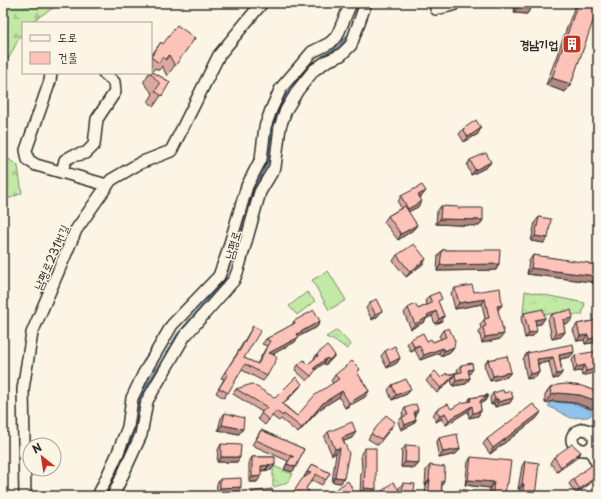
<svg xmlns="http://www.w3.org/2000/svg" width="601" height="499" font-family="'Playpen Sans','Poor Story',sans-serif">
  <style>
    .forest { fill: url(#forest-firs); stroke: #768a68 }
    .park { fill: url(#park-crowns); stroke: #768a68 }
    .pitch { fill: #c2eaa5; stroke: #768a68 }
    .water { fill: #91c3ed; stroke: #68869f }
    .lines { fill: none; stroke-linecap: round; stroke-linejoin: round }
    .stream { stroke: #68869f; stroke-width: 2.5 }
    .minor-casing { stroke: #2b2b2b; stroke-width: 14 }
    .minor { stroke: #fcf5e5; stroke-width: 11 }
    .wall { fill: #daa89e; stroke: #2b2b2b }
    .shaded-wall { fill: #b28881; stroke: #2b2b2b }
    .building { fill: #fec3b8; stroke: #2b2b2b }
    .labels { text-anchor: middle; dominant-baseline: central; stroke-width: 3; stroke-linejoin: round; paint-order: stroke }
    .poi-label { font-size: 12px; font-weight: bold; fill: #2b2b2b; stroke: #fcf5e5; text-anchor: end }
    .street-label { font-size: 12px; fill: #2b2b2b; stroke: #fcf5e5 }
  </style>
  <defs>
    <pattern id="forest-firs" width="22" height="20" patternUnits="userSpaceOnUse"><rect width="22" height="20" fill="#c2eaa5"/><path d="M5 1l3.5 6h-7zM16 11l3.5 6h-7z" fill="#a7c98e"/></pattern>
    <pattern id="park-crowns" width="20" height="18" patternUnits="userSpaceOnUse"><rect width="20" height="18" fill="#c2eaa5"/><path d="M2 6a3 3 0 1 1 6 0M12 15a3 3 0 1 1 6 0" fill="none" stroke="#a7c98e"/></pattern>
  </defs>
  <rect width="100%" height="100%" fill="#fcf5e5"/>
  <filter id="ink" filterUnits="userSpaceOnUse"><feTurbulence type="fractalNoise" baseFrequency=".025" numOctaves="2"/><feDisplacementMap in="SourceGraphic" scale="8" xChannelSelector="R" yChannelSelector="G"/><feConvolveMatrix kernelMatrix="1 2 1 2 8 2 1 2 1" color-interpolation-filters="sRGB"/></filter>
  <g filter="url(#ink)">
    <!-- forest -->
    <path class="forest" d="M3,3H61L29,23H23V30L5,66L6,104L3,130Z
      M3,155L18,166L22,193L3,201Z"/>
    <!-- park -->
    <path class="park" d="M525,291L585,303L582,315L523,313Z
      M337,330L351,345L347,349L339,343L326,337Z
      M273,466L293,474C288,484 284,484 273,487Z"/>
    <!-- pitch -->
    <path class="pitch" d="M328,271L346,300L329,310L312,280Z
      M307,292L315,301L297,315L289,306Z"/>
    <!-- water -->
    <path class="water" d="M554,402L575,404L591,410V415L588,417L571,418L548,406L550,403Z"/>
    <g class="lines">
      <!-- stream -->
      <path class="stream" d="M311,66L313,63L339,47L349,34L359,6
        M106,496L121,463L135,428L140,397L178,334L225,279L254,187L269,160L273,124L285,96L301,78"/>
      <!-- minor casing -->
      <g class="minor-casing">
        <path id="minor" d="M436,9L453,5L454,3
          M51,73L50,81L26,150L28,160L36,165L107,185
          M62,172L65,160L72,156L86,153L94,145L97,119L115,92L114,82L104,73
          M583,429L590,431C593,435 596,440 593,445C582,461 558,435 583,429Z
          M590,449L598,465
          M25,496L23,389L32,333L76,230L111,180L140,163L171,151L219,55L262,3
          M98,496L117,455L128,427L132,398L144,373L172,325L219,276L226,257L247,186L261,159L265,127L271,110L281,88L312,52L330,43L337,36L351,3
          M113,496L141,435L147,401L184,337L234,280L238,270L260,192L275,167L280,127L286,110L298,90L314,70L327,61L341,55L351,45L366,3"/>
      </g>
      <!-- minor -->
      <use href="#minor" class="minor"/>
    </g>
    <!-- wall -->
    <path class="wall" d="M515,3H533L532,6L527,14L514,13Z
      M576,3H598L571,84L565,92L546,85Z
      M195,38L167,76L162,66L159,70L155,68L152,72L170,82L154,106L148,102L153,94L144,83V81L149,73H151V56L161,42L163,44Z
      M463,129L478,134L464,142L459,134Z
      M470,160L491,162L487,167L471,175L467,165Z
      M401,196H422L420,198L418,207L408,212L417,225L413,230L398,240L384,222L388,216L401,208L398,202Z
      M441,206L458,208L483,220L479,226L436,224L437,211Z
      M539,217L544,243L531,241L535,222Z
      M442,250L477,251L499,264L496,270L437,271L438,256Z
      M397,255L423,264L406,277L393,261Z
      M533,255L598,265V284L592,283V282L527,274L529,261Z
      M455,288L474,292L502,305L498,310L500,339L482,343L479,332L481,329L480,324L485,319L482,304L455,309L451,293Z
      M429,296L439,304L444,316L441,322L435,324L432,316L427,318L424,322L411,329L404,313L408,308L418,309L427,305L425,301Z
      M370,303L378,316L372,320L366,308Z
      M524,313L545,318L541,324L535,325L533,336L525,338L521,318Z
      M552,314L569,323L563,324L565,332L561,337L552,339L548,319Z
      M598,320V342L585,344L584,340L577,341L573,330L577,324Z
      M294,321H320L317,327L298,337L295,342L273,354L267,376L263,381L242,370L224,398L216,393L224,379L221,378L236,355L253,326L244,358L257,364L267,346L262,344L266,339L292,325Z
      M443,330L454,347L450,352L441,356L439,353L420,360L415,350L411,352L407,344L411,339L433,342L441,339L439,336Z
      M385,351L400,358L397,363L387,368L381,356Z
      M574,352L570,357L560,359L562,373L558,378L553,379L549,362L538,364L539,372L536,377L527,379L523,359L527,353Z
      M317,354L335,355L331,360L325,365L324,363L315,370L312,375L307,381L295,370L298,365L308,364L313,360Z
      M575,355L597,365L598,368L594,373L582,376L581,371L574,372L572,360Z
      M488,360L511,372L507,377L490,381L484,365Z
      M461,365L469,375L470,378L466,384L453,386L451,380L437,393L426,381L430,376L441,378L447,375L458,372L457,370Z
      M360,369L357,373L369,391L365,397L345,408L339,397L320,409L298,433L281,419L279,421L272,416L265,425L258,419L262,412L233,394L236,389L275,398L302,384L298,389L283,404L297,416L333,383L331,381L335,375Z
      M392,385L411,389L407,394L392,400L388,390Z
      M550,388L592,409L575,403L553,401L545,403V395Z
      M493,393H504L510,403L495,407L494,404L491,405L490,398Z
      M488,395L485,401L480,403L481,411L478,416L469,418L468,411L446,425L441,419L436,422L433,416L436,410L451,409L468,402L470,398Z
      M405,408L418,410L415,415L416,420L412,425L401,430L398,422L402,417H403L402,413Z
      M225,413L239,434L218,430L221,418Z
      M537,418L490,454L483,444L487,439Z
      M392,427L378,445L368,439L371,434Z
      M261,430L304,449L296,467L292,472L284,469L288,461L252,445Z
      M328,432L352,438L344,441L341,483L332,482L336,453L332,455L324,437Z
      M439,438L460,449L456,454L439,458L436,443Z
      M221,444L240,457L237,462H217L218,450Z
      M406,445L419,463L415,468L401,467L402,450Z
      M365,448L376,489L372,494H360L361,473L362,472L361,453Z
      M581,452L578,457L557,472L550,463L554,457Z
      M252,457H275L271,470L261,471L257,482H249V462Z
      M471,457L508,483L506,486L504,496H489L490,488L465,485L468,462Z
      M525,461L535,496H520V489H518L522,466Z
      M312,464L330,473L322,485L312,480L306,488L312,496H290L305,477H304Z
      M430,465L444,481L442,485L441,496H425L426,485H425L426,470Z
      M598,471V476L596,479L576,494L569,484L573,479Z
      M220,479L238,492L216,493L217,484Z
      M403,483L413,496H399V488Z
      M460,489L471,496H456V495Z
      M252,492L273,496H249Z"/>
    <!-- shaded-wall -->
    <path class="shaded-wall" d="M519,5L532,6L527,14L514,13Z
      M552,78L571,84L565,92L546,85Z
      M481,128L478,134L464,142L468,137Z
      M491,162L487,167L471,175L475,170Z
      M426,191L422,196L415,200L418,195Z
      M422,201L418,207L404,214L408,209Z
      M440,219L483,220L479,226L436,224Z
      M417,225L413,230L398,240L401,234Z
      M535,236L548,238L544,243L531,241Z
      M426,259L423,264L406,277L410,272Z
      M499,264L496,270L437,271L440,265Z
      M531,268L596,276L592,282L527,274Z
      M596,278H598V284L592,283Z
      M485,299L482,304L455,309L459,303Z
      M502,305L498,310L493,311L497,306Z
      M382,311L378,316L372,320L375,314Z
      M436,311L432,316L427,318L424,322L411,329L415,324L427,315Z
      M444,316L441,322L435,324L439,319Z
      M545,318L541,324L531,325L535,320Z
      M573,318L569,323L559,325L563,320Z
      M320,321L317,327L293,339L297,334Z
      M537,331L533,336L525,338L529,333Z
      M565,332L561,337L552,339L556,334Z
      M504,334L500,339L482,343L485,337Z
      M588,335L584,340L577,341L580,336Z
      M299,337L295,342L266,358L269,353Z
      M598,337V342L585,344L589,339Z
      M419,345L415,350L411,352L414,347Z
      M454,347L450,352L441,356L444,351Z
      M443,348L439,353L420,360L424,355Z
      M574,352L570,357L556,360L559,355Z
      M335,355L331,360L325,365L329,360Z
      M553,357L549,362L533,364L537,359Z
      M327,358L324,363L310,374L314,368Z
      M400,358L397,363L387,368L390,363Z
      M585,365L581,371L574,372L577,367Z
      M598,368L594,373L582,376L586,371Z
      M473,369L469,375L468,370Z
      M511,372L507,377L490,381L493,376Z
      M539,372L536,377L527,379L530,374Z
      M562,373L558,378L553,379L557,374Z
      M455,374L451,380L437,393L441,388Z
      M470,378L466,384L453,386L456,381Z
      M302,384L298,389L279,409L282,404Z
      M411,389L407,394L392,400L396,395Z
      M342,391L339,397L320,409L298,433L302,428L323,403Z
      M369,391L365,397L345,408L349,403Z
      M558,393L580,395L597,401L592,409L575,403L553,401L545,403L551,395Z
      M488,395L485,401L476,406L480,401Z
      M513,398L510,403L495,407L498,402Z
      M495,399H498L494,404L491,405Z
      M472,406L468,411L446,425L449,420Z
      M481,411L478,416L469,418L473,413Z
      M541,412L537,418L490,454L493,448Z
      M445,413L441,419L436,422L440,416Z
      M416,420L412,425L401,430L405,425Z
      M222,425L243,429L239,434L218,430Z
      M356,432L352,438L339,443L342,438Z
      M340,448L336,453L332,455L335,449Z
      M460,449L456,454L439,458L443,452Z
      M581,452L578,457L557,472L561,467Z
      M221,457H240L237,462H217Z
      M405,462L419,463L415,468L401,467Z
      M287,464L296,467L292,472L284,469Z
      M269,465H275L271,470H266Z
      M269,465L265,470L257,471L261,466Z
      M307,472L311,473L308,479L304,477Z
      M598,475V476L596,479L576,494L580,489Z
      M261,476L257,482H249L252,477Z
      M335,477L344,478L341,483L332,482Z
      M429,480H430L426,485H425Z
      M468,480L494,482L490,488L465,485Z
      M522,484H524L520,489H518Z
      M241,487L238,492L216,493L220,488Z
      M364,488L376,489L372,494H360Z
      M399,490L394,496H391Z
      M354,492L351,496H347Z"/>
    <!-- building -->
    <path class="building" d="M520,3H533L532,6L519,5Z
      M578,3H598V7L571,84L552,78Z
      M177,25L195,38L175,66L169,55L166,60L162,57L159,63L151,57L161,42L163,44Z
      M151,71L170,82L162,96L155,91L160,84L151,73Z
      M476,120L481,128L468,137L463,129Z
      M486,153L491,162L475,170L470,160Z
      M422,185L426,191L418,195L422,201L408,209L401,196Z
      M405,206L417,225L401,234L388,216Z
      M441,206L458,207V208H483V220L440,219Z
      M539,217L551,219L548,238L535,236Z
      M414,244L426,259L410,272L397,255Z
      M442,250H500L499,264L440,265Z
      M533,255L589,263V264L598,265V278H596V276L531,268Z
      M472,285L474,292L500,288L502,305L497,306L504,334L485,337L483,327L486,326L484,319L489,318L485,299L459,303L455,288Z
      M439,292L442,299L438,301L444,316L439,319L436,311L427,315L428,317L415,324L408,308L415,304L418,309L432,303L429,296Z
      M376,299L382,311L375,314L370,303Z
      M543,309L545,318L535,320L537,331L529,333L524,313Z
      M314,310L320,321L297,334L299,337L269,353L274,355L277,358L267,376L245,364L228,393L219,388L228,374L225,372L240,350L253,326L261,330L244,358L258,364L270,341L266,339L295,323L294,321Z
      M571,310L573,318L563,320L565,332L556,334L552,314Z
      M598,320V337L589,339L588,335L580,336L577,324Z
      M449,328L455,341L454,347L444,351L443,348L424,355L419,345L414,347L411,339L423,333L427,341L431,339L433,342L446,337L443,330Z
      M573,344L574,352L559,355L562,373L557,374L553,357L537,359L539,372L530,374L527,353Z
      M327,346L335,355L329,360L327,358L314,368L316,370L311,376L298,365L304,360L308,364L318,356L317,354Z
      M395,346L400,358L390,363L385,351Z
      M598,351V360H596L598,368L586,371L585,365L577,367L575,355Z
      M507,356L511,372L493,376L488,360Z
      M352,361L360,369L357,372L369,391L349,403L342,391L323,403L302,428L284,414L283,416L276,411L269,420L261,413L267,407L236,389L252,384L275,398L296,377L302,384L282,404L297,416L315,395L339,379L335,375Z
      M472,363L473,369L468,370L470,378L456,381L455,374L441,388L430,376L435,371L441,378L446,373L447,375L462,372L461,365Z
      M406,379L411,389L396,395L392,385Z
      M566,384L582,386L598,392L597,401L580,395L558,393L551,395L550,388L557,385Z
      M503,390L504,393L511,391L513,398L498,402V399H495L493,393Z
      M488,395L480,401L481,411L473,413L472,406L449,420L445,413L440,416L436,410L448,404L451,409L461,403L471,401L470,398Z
      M416,404L418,410L414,412L416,420L405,425L402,417L408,415L405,408Z
      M533,404L541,412L493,448L487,439Z
      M225,413L244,418L243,429L222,425Z
      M386,415L395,422L381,439L371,434Z
      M352,422L356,432L342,438L349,453L344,478L335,477L340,448L335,449L328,432Z
      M261,430L304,449L296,467L287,464L291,457H294L256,440Z
      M457,434L460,449L443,452L439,438Z
      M221,444L241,445L240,457H221Z
      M572,444L581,452L561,467L554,457Z
      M406,445L419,446V463L405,462Z
      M365,448H376V489L364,488L365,468Z
      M252,457H275V465H269V464V465L261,466V476L252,477Z
      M471,457L511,461L508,483H507L504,496H492L494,482L468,480Z
      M525,461L539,463L535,496H522L524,484H522Z
      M312,464L330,473L326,480L316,474L306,488L312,496H303L300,492L294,496H291L302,479L311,473L307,472Z
      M430,465L445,467L444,481H442L441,496H428L430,480H429Z
      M592,465L598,471V475L580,489L573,479Z
      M241,478V487L220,488V479Z
      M348,481L354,492L347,496H326Z
      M393,482L399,490L391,496H376Z
      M403,483L415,484L413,496H402Z
      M272,489L273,496H253L252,492Z
      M460,489L472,491L471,496H459Z"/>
  </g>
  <!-- icons -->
  <defs>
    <g id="building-square" transform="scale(1)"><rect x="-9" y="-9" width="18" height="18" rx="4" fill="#c8321e" stroke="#fcf5e5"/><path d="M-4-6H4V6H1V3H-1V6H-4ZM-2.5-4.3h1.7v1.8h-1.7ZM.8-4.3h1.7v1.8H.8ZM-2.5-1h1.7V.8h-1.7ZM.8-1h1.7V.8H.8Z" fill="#fff"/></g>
  </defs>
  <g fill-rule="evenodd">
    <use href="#building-square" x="572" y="44"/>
  </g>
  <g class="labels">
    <!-- poi labels -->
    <g class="poi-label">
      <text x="558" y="44">경남기업</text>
    </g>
    <!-- street labels -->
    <g class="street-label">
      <text transform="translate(232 245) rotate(-74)">남평로</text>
      <text transform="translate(51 257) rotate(-66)">남평로231번길</text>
    </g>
  </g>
  <!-- margin -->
  <rect width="601" height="499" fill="none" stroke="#fcf5e5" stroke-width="16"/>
  <rect x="8" y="8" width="585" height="483" fill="none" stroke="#2b2b2b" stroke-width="1.5" filter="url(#ink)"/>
  <!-- legend -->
  <rect x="22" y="22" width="130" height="52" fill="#fcf5e5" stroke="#a8a49b"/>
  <rect x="30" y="35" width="20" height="6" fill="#fcf5e5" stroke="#a8a49b"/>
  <text x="58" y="42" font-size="12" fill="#2b2b2b">도로</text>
  <rect x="30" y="52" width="20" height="12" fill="#fec3b8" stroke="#a8a49b"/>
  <text x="58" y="62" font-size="12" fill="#2b2b2b">건물</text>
  <!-- north arrow -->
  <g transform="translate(42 457) rotate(330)"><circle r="19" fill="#fcf5e5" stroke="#a8a49b"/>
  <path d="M0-3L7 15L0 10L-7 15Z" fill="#c8321e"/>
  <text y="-6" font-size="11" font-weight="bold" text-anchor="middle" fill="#2b2b2b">N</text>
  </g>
</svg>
